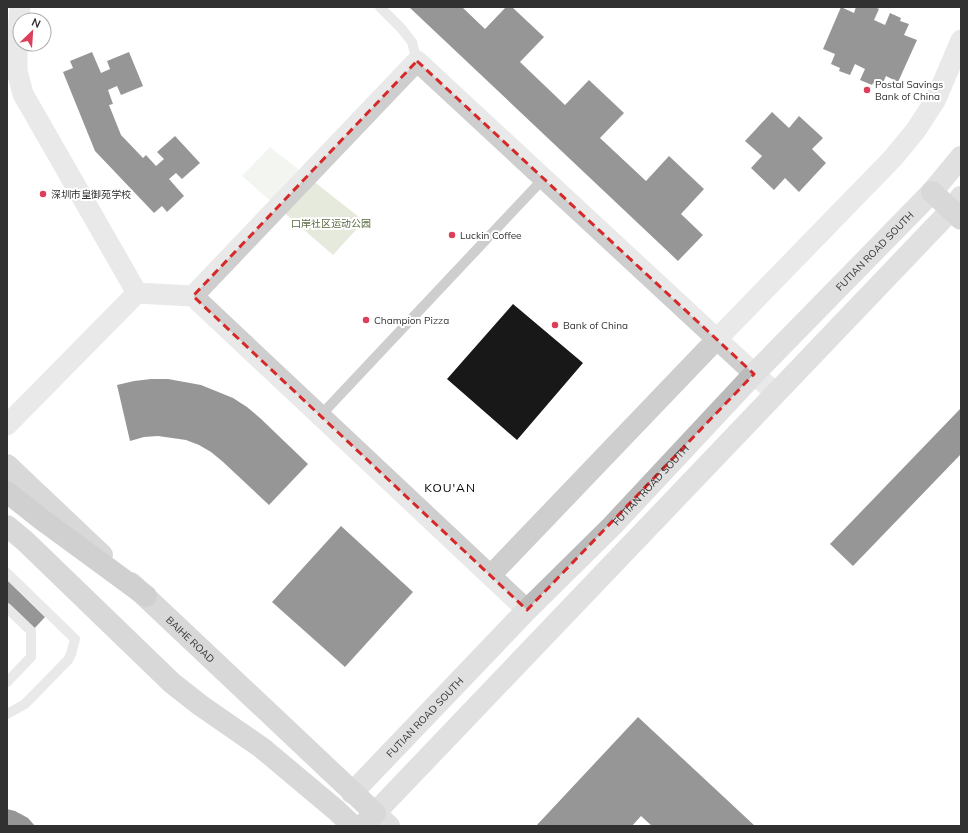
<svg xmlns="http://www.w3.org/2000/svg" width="968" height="833" font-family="Mulish,'Noto Sans SC',sans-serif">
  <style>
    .green { fill: #e5eadd }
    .building { fill: #181818 }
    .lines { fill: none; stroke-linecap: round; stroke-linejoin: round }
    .lane { stroke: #cecece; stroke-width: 10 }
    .street { stroke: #cecece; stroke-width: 21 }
    .secondary { stroke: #bbb; stroke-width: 22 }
    .primary { stroke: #a9a9a9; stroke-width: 22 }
    .highway { stroke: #989898; stroke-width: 22 }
    .marked { fill: none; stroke: #d62828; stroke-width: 3; stroke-dasharray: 8 5; stroke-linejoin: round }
    .poi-dot { fill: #dc3f59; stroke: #fff; stroke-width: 1.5 }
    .labels { text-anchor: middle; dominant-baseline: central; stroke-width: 4; stroke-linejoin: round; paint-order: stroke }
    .poi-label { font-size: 10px; fill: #313131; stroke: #fff; text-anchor: start }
    .park-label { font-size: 10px; fill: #586b40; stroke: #fff }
    .street-label { font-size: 10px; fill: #313131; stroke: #fff }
    .quarter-label { font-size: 12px; letter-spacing: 1px; fill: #000; stroke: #fff }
  </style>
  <rect width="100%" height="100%" fill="#fff"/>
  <!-- green -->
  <path class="green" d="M270,147L364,221L333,255L242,176Z"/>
  <!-- building -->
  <path class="building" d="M409,7H462L485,29L506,7H512L544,37L520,62L565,105L589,80L624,113L600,138L646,181L669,156L704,189L681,214L703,235L678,261Z
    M841,7L854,13L856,7H875L879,9L874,20L885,25L890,13L901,18L900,21L909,24L904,35L917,40L898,82L886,76L881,87L873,83L872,85L860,80L865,69L855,64L850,75L839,71L840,68L831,64L835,54L823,49Z
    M92,52L101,73L110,69L107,61L129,52L143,86L121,95L117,86L108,90L113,104L109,105L121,135L143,158L146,155L156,166L164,159L157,152L175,136L200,163L182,179L176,173L169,179L184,196L167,212L162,206L154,213L95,151L63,72L73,68L70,61Z
    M772,112L789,128L799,116L823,138L812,149L826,163L799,192L785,178L774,190L751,168L762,156L745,141Z
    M513,304L583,363L517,440L447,379Z
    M151,379H168L201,385L233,398L247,407L260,418L308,464L269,505L222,461L211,452L199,445L186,440L158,436L144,437L130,441L117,385L134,381Z
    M961,408V454L853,566L830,544Z
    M341,526L413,592L345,667L272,602Z
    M7,580L45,617L33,630L7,605Z
    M638,717L755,826H652L641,816L632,826H536Z
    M7,809L15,811L28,818L35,826H7Z"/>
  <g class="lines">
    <!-- lane -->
    <path class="lane" d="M380,7L401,28L412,42L417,61
      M321,415L544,178
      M7,573L75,639L71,654L68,660L25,704L7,714
      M7,608L31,631V657L7,682"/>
    <!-- street -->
    <path class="street" d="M20,7L17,45V71L23,94L137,293
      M193,296L527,610
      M7,425L137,293L193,296L417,61L775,393
      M491,575L717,339L893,158L916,130L936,99L961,40"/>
    <!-- secondary -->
    <g class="secondary">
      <path id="s1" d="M352,793L527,610L612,526L754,374L932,192L961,157"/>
      <path d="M389,826L375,813L951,210L961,197"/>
    </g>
    <!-- primary -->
    <g class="primary">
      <path d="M932,192L961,219"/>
      <path d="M7,465L102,555"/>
      <path d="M7,526L25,541L172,683L200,705L262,748L336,810L353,826"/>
      <path id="s2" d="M131,583L375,813L362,826"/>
    </g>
    <!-- highway -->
    <path class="highway" d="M7,492L41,519L146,596"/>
  </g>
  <!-- marked area -->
  <path d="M0 0H968V833H0ZM417,61L754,374L527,610L193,296Z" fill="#fff" fill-opacity=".55" fill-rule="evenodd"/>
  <path class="marked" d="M417,61L754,374L527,610L193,296Z"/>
  <!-- markers -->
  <g class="poi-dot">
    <circle cx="867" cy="90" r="4"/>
    <circle cx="43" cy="194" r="4"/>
    <circle cx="452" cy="235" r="4"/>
    <circle cx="366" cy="320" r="4"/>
    <circle cx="555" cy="325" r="4"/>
  </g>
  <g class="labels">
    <!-- poi labels -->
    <g class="poi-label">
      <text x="875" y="84">Postal Savings<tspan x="875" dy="12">Bank of China</tspan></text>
      <text x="51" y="194">深圳市皇御苑学校</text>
      <text x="460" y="235">Luckin Coffee</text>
      <text x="374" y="320">Champion Pizza</text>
      <text x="563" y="325">Bank of China</text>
    </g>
    <!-- park labels -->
    <g class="park-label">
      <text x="331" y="223">口岸社区运动公园</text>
    </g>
    <!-- street labels -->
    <g class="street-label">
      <text stroke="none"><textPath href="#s1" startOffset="753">FUTIAN ROAD SOUTH</textPath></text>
      <text stroke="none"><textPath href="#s1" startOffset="429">FUTIAN ROAD SOUTH</textPath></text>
      <text stroke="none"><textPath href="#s2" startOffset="82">BAIHE ROAD</textPath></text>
      <text stroke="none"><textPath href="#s1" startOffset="105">FUTIAN ROAD SOUTH</textPath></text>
    </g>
    <!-- quarter labels -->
    <g class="quarter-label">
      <text x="450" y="487">KOU'AN</text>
    </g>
  </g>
  <!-- border -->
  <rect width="968" height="833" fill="none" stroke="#313131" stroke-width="16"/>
  <!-- north arrow -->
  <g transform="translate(32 32) rotate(25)"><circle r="19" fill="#ffffff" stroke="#adadad"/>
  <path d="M0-3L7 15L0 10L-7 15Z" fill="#dc3f59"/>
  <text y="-6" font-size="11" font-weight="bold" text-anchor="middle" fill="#313131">N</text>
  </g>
</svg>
